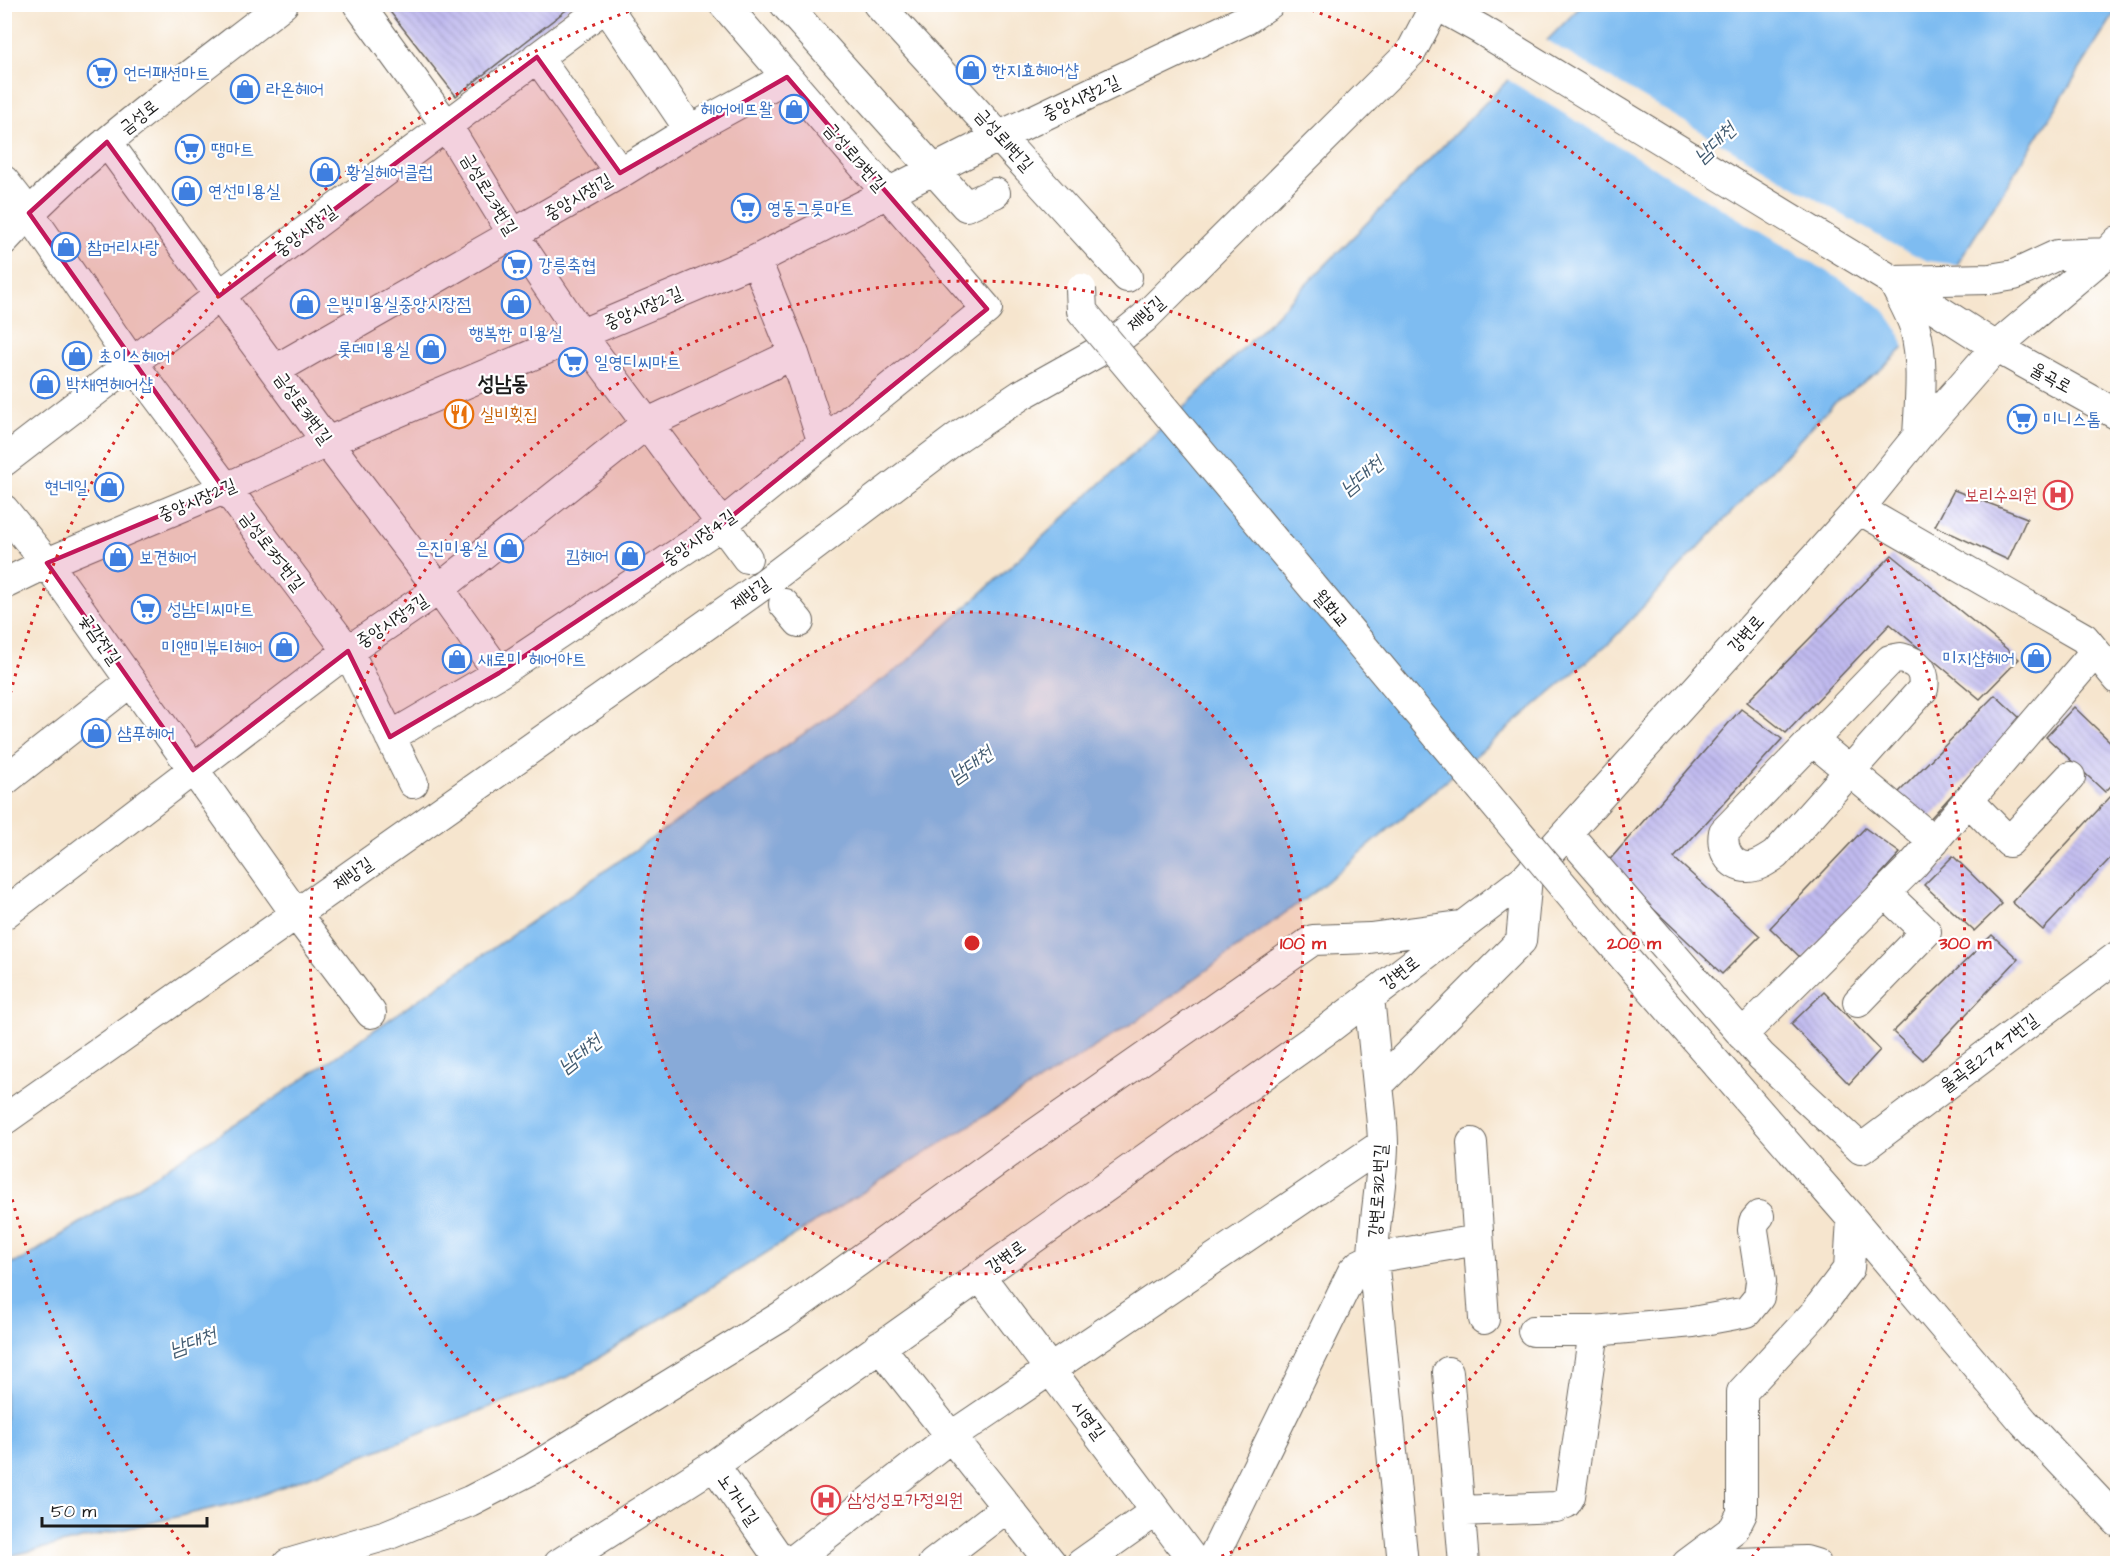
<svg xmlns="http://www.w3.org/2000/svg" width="2122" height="1568" font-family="'Architects Daughter','Poor Story',sans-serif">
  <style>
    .water { fill: #7ebcf1; stroke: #4d6c86; stroke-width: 1.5 }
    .pier { fill: #f6e5ce }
    .building { fill: url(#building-back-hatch) }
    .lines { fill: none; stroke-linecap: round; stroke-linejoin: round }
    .minor-casing { stroke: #68625a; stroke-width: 32 }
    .minor { stroke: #fff; stroke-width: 30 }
    .minor-bridge-casing { stroke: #68625a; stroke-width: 32; stroke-linecap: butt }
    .minor-bridge { stroke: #fff; stroke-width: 30 }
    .marked { fill: #c2185b; fill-opacity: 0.2; stroke: #c2185b; stroke-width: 4.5; stroke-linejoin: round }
    .ring { fill: none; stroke: #d62828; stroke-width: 3; stroke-dasharray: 3 6 }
    .labels { text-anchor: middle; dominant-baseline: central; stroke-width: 4.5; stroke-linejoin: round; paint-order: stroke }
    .shop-label { font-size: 18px; fill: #366cbe; stroke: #fff; text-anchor: start }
    .street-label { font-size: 18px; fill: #1c1c1c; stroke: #fff }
    .food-label { font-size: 18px; fill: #c56008; stroke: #fff; text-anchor: start }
    .health-label { font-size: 18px; fill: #be3a42; stroke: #fff; text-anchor: end }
    .water-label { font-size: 20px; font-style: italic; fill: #435c71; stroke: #fff }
    .quarter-label { font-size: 21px; font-weight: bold; fill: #1c1c1c; stroke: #fff }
    .centre { fill: #d62828; stroke: #fff; stroke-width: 3 }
    .ring-label { font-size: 18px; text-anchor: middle; font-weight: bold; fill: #d62828; stroke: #fff; stroke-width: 4.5; stroke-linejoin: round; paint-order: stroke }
  </style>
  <defs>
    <pattern id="building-back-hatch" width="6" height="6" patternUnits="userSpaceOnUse" patternTransform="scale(1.5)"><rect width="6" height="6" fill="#c0baee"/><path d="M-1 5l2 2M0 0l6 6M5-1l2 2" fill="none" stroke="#a49fcc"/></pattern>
  </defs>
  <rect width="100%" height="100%" fill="#fff"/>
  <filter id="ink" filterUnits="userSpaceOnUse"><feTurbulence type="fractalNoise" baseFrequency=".0167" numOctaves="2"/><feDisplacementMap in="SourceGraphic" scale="12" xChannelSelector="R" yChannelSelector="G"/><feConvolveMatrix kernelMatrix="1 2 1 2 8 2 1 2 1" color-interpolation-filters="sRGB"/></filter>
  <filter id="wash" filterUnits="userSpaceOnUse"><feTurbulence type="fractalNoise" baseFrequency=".008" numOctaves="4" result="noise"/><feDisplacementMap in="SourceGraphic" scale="24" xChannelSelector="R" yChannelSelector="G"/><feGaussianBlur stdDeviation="1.35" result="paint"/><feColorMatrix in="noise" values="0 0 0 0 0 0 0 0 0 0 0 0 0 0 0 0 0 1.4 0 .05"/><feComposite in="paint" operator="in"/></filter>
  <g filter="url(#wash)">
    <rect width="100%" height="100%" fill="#f6e5ce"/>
    <!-- water -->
    <path class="water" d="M1582,5H2116L2117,10L1906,346L1878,372L1833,404L1610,642L1318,889L1141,1018L568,1377L248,1500L5,1557V1265L24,1259L274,1099L902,666L1196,396Z"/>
    <!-- pier -->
    <path class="pier" d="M1544,39L1892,244L1928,261L1961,265L1905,351L1898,330L1885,311L1864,294L1505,78Z"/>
    <g id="blocks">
      <!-- building -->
      <path class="building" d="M384,4H574L456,96Z
        M1954,490L2027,518L2008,560L1935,526Z
        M1892,555L2019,659L1980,699L1890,624L1786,733L1747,702Z
        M1995,695L2021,719L1927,822L1897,794Z
        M2074,707L2118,749V779L2105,792L2046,737Z
        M1741,709L1782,739L1674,858L1760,936L1722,974L1606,864Z
        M2112,795L2118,802V850L2043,930L2012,902Z
        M1865,828L1900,853L1803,960L1770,928Z
        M1953,856L2002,904L1974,931L1924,885Z
        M1992,935L2018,959L1923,1060L1893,1032Z
        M1824,992L1880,1050L1849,1084L1791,1024Z"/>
    </g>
  </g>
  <g filter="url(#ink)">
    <use href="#blocks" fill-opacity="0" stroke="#68625a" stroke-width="1.5"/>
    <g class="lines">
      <!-- minor casing -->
      <g class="minor-casing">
        <path id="minor" d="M358,4L447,126L513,234L581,335L747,558
          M785,4L966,206L995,193
          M878,4L1127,277
          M1435,4L1480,29L1893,281L1996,347L2118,415
          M606,6L690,130
          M537,57L620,173
          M107,142L327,442L439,589L499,673
          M4,181L29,213L133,364L348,651L413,783
          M4,240C86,150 187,79 283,4
          M756,260L794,354L823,443
          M275,370L620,173L690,130L787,77
          M1918,436C1920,399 1924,363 1915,328C1910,312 1900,296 1893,281L1990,279L2014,275L2057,255L2107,253
          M4,461L219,296L609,4
          M1859,509L2084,638L2118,679
          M4,510L47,563L296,914L371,1013
          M4,584L47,563L224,489L327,442L756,260L1000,136L1245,20L1269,4
          M784,604L799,622
          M1901,658C1918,662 1926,671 1923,689L1775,855C1767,860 1758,867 1748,867C1729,867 1721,848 1724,832L1890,660Z
          M390,737L499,673L721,525L987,309L724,4
          M1812,740L1934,841
          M4,781L130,682
          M1968,800L2009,842L2070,777
          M1567,833L1761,1056L1861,1149L2118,956
          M4,914L348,651L439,589L646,424L794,354
          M1595,924L1852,1219L2024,1422L2118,1522
          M1369,997L1378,1085
          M1858,1002L1926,932L1885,893
          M1742,1035L1913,865L2095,652
          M4,1120L764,584L958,437L1021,395L1112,344L1144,318L1411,52L1436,4
          M1472,1143L1484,1319
          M980,1276L1196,1564
          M1533,1331H1594L1693,1322L1747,1312L1759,1297L1761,1281L1753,1230L1754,1222L1759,1216
          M879,1346L1052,1564
          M1448,1372L1464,1564
          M714,1465L783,1564
          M1460,1511L1556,1507L1566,1503L1570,1496L1594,1331
          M288,1564L387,1535L470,1501L532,1469L782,1316L1021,1144L1313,940L1370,938L1460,926
          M559,1564L714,1465L1328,1029L1527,877L1859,509L1918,436L1996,347L2107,253L2118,241
          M789,1564L952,1436L1383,1144
          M933,1564L1007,1507
          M1081,1564L1156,1511
          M1210,1564L1353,1271L1359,1265L1373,1258L1478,1240
          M1403,1564L1373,1258C1374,1220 1382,1184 1383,1146C1383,1126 1380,1105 1378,1085L1521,941L1527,877
          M1687,1564L1734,1529L1742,1513V1392L1815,1313L1849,1268L1852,1219
          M1699,1564L1806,1561L1816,1564"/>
      </g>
      <!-- minor -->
      <use href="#minor" class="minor"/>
      <!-- minor-bridge casing -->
      <g class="minor-bridge-casing">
        <path id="minor-bridge" d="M1081,289L1082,311L1595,924"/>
      </g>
      <!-- minor-bridge -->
      <use href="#minor-bridge" class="minor-bridge"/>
    </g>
  </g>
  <!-- marked area -->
  <path class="marked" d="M537,57L620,173L787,77L987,309L721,525L499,673L390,737L348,651L193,770L47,563L224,489L29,213L107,142L219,296Z"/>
  <!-- distance rings -->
  <circle cx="972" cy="943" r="331" fill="#d62828" fill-opacity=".12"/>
  <g class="ring">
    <circle cx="972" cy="943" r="331"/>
    <path d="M740 1563A662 662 0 1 1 1204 1563"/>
    <path d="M195 1561A993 993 0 0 1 6 1175M6 711A993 993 0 0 1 641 7M1303 7A993 993 0 0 1 1749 1561"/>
  </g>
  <!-- icons -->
  <defs>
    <g id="shop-ring" transform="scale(1.5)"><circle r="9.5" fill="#fff" stroke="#3f7fe0" stroke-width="1.5"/><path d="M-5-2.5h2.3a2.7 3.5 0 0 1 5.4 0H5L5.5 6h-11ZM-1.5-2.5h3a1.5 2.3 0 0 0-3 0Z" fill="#3f7fe0"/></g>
    <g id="supermarket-ring" transform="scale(1.5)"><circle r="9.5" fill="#fff" stroke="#3f7fe0" stroke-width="1.5"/><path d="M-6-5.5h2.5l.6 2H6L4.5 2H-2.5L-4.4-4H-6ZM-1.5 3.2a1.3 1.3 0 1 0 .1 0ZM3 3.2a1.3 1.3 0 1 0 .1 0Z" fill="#3f7fe0"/></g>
    <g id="restaurant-ring" transform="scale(1.5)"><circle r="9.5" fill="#fff" stroke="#e8710a" stroke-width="1.5"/><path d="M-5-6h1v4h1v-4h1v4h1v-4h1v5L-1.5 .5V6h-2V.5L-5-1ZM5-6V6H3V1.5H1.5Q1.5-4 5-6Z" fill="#e8710a"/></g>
    <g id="hospital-ring" transform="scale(1.5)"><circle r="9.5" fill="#fff" stroke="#e0444e" stroke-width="1.5"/><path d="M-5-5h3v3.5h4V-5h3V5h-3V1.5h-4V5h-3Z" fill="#e0444e"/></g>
  </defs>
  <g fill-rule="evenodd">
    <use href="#shop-ring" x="971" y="70"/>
    <use href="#supermarket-ring" x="102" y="73"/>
    <use href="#shop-ring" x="245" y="89"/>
    <use href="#shop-ring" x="794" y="109"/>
    <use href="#supermarket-ring" x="190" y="149"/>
    <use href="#shop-ring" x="325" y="172"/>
    <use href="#shop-ring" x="187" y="191"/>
    <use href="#supermarket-ring" x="746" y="208"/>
    <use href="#shop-ring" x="66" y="247"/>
    <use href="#supermarket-ring" x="517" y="265"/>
    <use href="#shop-ring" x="305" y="304"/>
    <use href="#shop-ring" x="516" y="304"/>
    <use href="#shop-ring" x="431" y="349"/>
    <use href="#shop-ring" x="77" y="356"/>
    <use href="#supermarket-ring" x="573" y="362"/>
    <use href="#shop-ring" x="45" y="384"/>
    <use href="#restaurant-ring" x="459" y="414"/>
    <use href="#supermarket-ring" x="2022" y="419"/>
    <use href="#shop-ring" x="109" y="487"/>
    <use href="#hospital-ring" x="2058" y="495"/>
    <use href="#shop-ring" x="509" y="548"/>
    <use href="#shop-ring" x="630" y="556"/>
    <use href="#shop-ring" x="118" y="557"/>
    <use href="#supermarket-ring" x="146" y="609"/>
    <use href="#shop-ring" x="284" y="647"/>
    <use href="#shop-ring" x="2036" y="658"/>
    <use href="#shop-ring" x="457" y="659"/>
    <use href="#shop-ring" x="96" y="733"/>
    <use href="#hospital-ring" x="826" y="1500"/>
  </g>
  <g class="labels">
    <!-- shop labels -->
    <g class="shop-label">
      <text x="992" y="70">한지효헤어샵</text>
      <text x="123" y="73">언더패션마트</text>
      <text x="266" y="89">라온헤어</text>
      <text x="773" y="109" text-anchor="end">헤어에뜨왈</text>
      <text x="211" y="149">땡마트</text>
      <text x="346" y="172">황실헤어클럽</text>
      <text x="208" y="191">연선미용실</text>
      <text x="767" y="208">영동그릇마트</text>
      <text x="87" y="247">참머리사랑</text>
      <text x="538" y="265">강릉축협</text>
      <text x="326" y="304">은빛미용실중앙시장점</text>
      <text x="516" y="333" text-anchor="middle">행복한 미용실</text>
      <text x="410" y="349" text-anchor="end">롯데미용실</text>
      <text x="98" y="356">초이스헤어</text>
      <text x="594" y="362">일영디씨마트</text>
      <text x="66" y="384">박채연헤어샵</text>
      <text x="2043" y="419">미니스톰</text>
      <text x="88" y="487" text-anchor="end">현네일</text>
      <text x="488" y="548" text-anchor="end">은진미용실</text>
      <text x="609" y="556" text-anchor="end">킴헤어</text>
      <text x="139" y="557">보견헤어</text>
      <text x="167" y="609">성남디씨마트</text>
      <text x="263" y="647" text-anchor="end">미앤미뷰티헤어</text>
      <text x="2015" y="658" text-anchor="end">미지샵헤어</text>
      <text x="478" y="659">새로미 헤어아트</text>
      <text x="117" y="733">샴푸헤어</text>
    </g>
    <!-- street labels -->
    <g class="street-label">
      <text transform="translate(1081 98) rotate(-25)">중앙시장2길</text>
      <text transform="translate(139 117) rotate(-38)">금성로</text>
      <text transform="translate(1004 140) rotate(48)">금성로11번길</text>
      <text transform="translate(855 157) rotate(49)">금성로13번길</text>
      <text transform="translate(489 194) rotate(59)">금성로23번길</text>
      <text transform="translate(578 197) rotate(-30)">중앙시장1길</text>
      <text transform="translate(305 231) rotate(-37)">중앙시장길</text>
      <text transform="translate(643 308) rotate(-23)">중앙시장2길</text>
      <text transform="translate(1146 314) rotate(-42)">제방길</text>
      <text transform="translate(2051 378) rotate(29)">율곡로</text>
      <text transform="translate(303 408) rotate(54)">금성로31번길</text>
      <text transform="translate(197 500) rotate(-23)">중앙시장2길</text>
      <text transform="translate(699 538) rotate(-35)">중앙시장4길</text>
      <text transform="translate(272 551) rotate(53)">금성로35번길</text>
      <text transform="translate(750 594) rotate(-36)">제방길</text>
      <text transform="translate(1331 609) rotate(50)">월화교</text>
      <text transform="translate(392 621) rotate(-34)">중앙시장3길</text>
      <text transform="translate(1746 634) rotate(-48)">강변로</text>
      <text transform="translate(100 639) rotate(55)">곶감전길</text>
      <text transform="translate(353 874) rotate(-35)">제방길</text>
      <text transform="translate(1400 973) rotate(-37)">강변로</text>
      <text transform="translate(1989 1053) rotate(-37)">율곡로2747번길</text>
      <text transform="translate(1378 1191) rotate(-86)">강변로312번길</text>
      <text transform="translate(1006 1257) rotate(-35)">강변로</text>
      <text transform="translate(1088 1420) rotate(53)">시영길</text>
      <text transform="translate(738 1500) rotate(55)">노가니길</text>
    </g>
    <!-- food labels -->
    <g class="food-label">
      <text x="480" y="414">실비횟집</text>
    </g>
    <!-- health labels -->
    <g class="health-label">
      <text x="2037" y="495">보리수의원</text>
      <text x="847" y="1500" text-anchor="start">삼성성모가정의원</text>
    </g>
    <!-- water labels -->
    <g class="water-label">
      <text transform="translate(1715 143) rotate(-44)">남대천</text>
      <text transform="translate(1362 476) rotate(-40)">남대천</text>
      <text transform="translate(971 765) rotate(-36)">남대천</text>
      <text transform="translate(580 1054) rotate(-39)">남대천</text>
      <text transform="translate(193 1342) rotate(-20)">남대천</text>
    </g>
    <!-- quarter labels -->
    <g class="quarter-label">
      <text x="503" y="383">성남동</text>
    </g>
  </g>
  <circle cx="972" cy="943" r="9" class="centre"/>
  <g class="ring-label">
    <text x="1303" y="949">100 m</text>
    <text x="1634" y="949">200 m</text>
    <text x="1965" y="949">300 m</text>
  </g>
  <!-- margin -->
  <rect width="2122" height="1568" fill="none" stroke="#fff" stroke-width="24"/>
  <!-- scale -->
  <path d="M42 1517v9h165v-9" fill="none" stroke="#1c1c1c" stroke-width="3"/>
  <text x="51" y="1517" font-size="18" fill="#1c1c1c" stroke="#ffffff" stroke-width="4.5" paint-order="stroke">50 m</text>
</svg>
